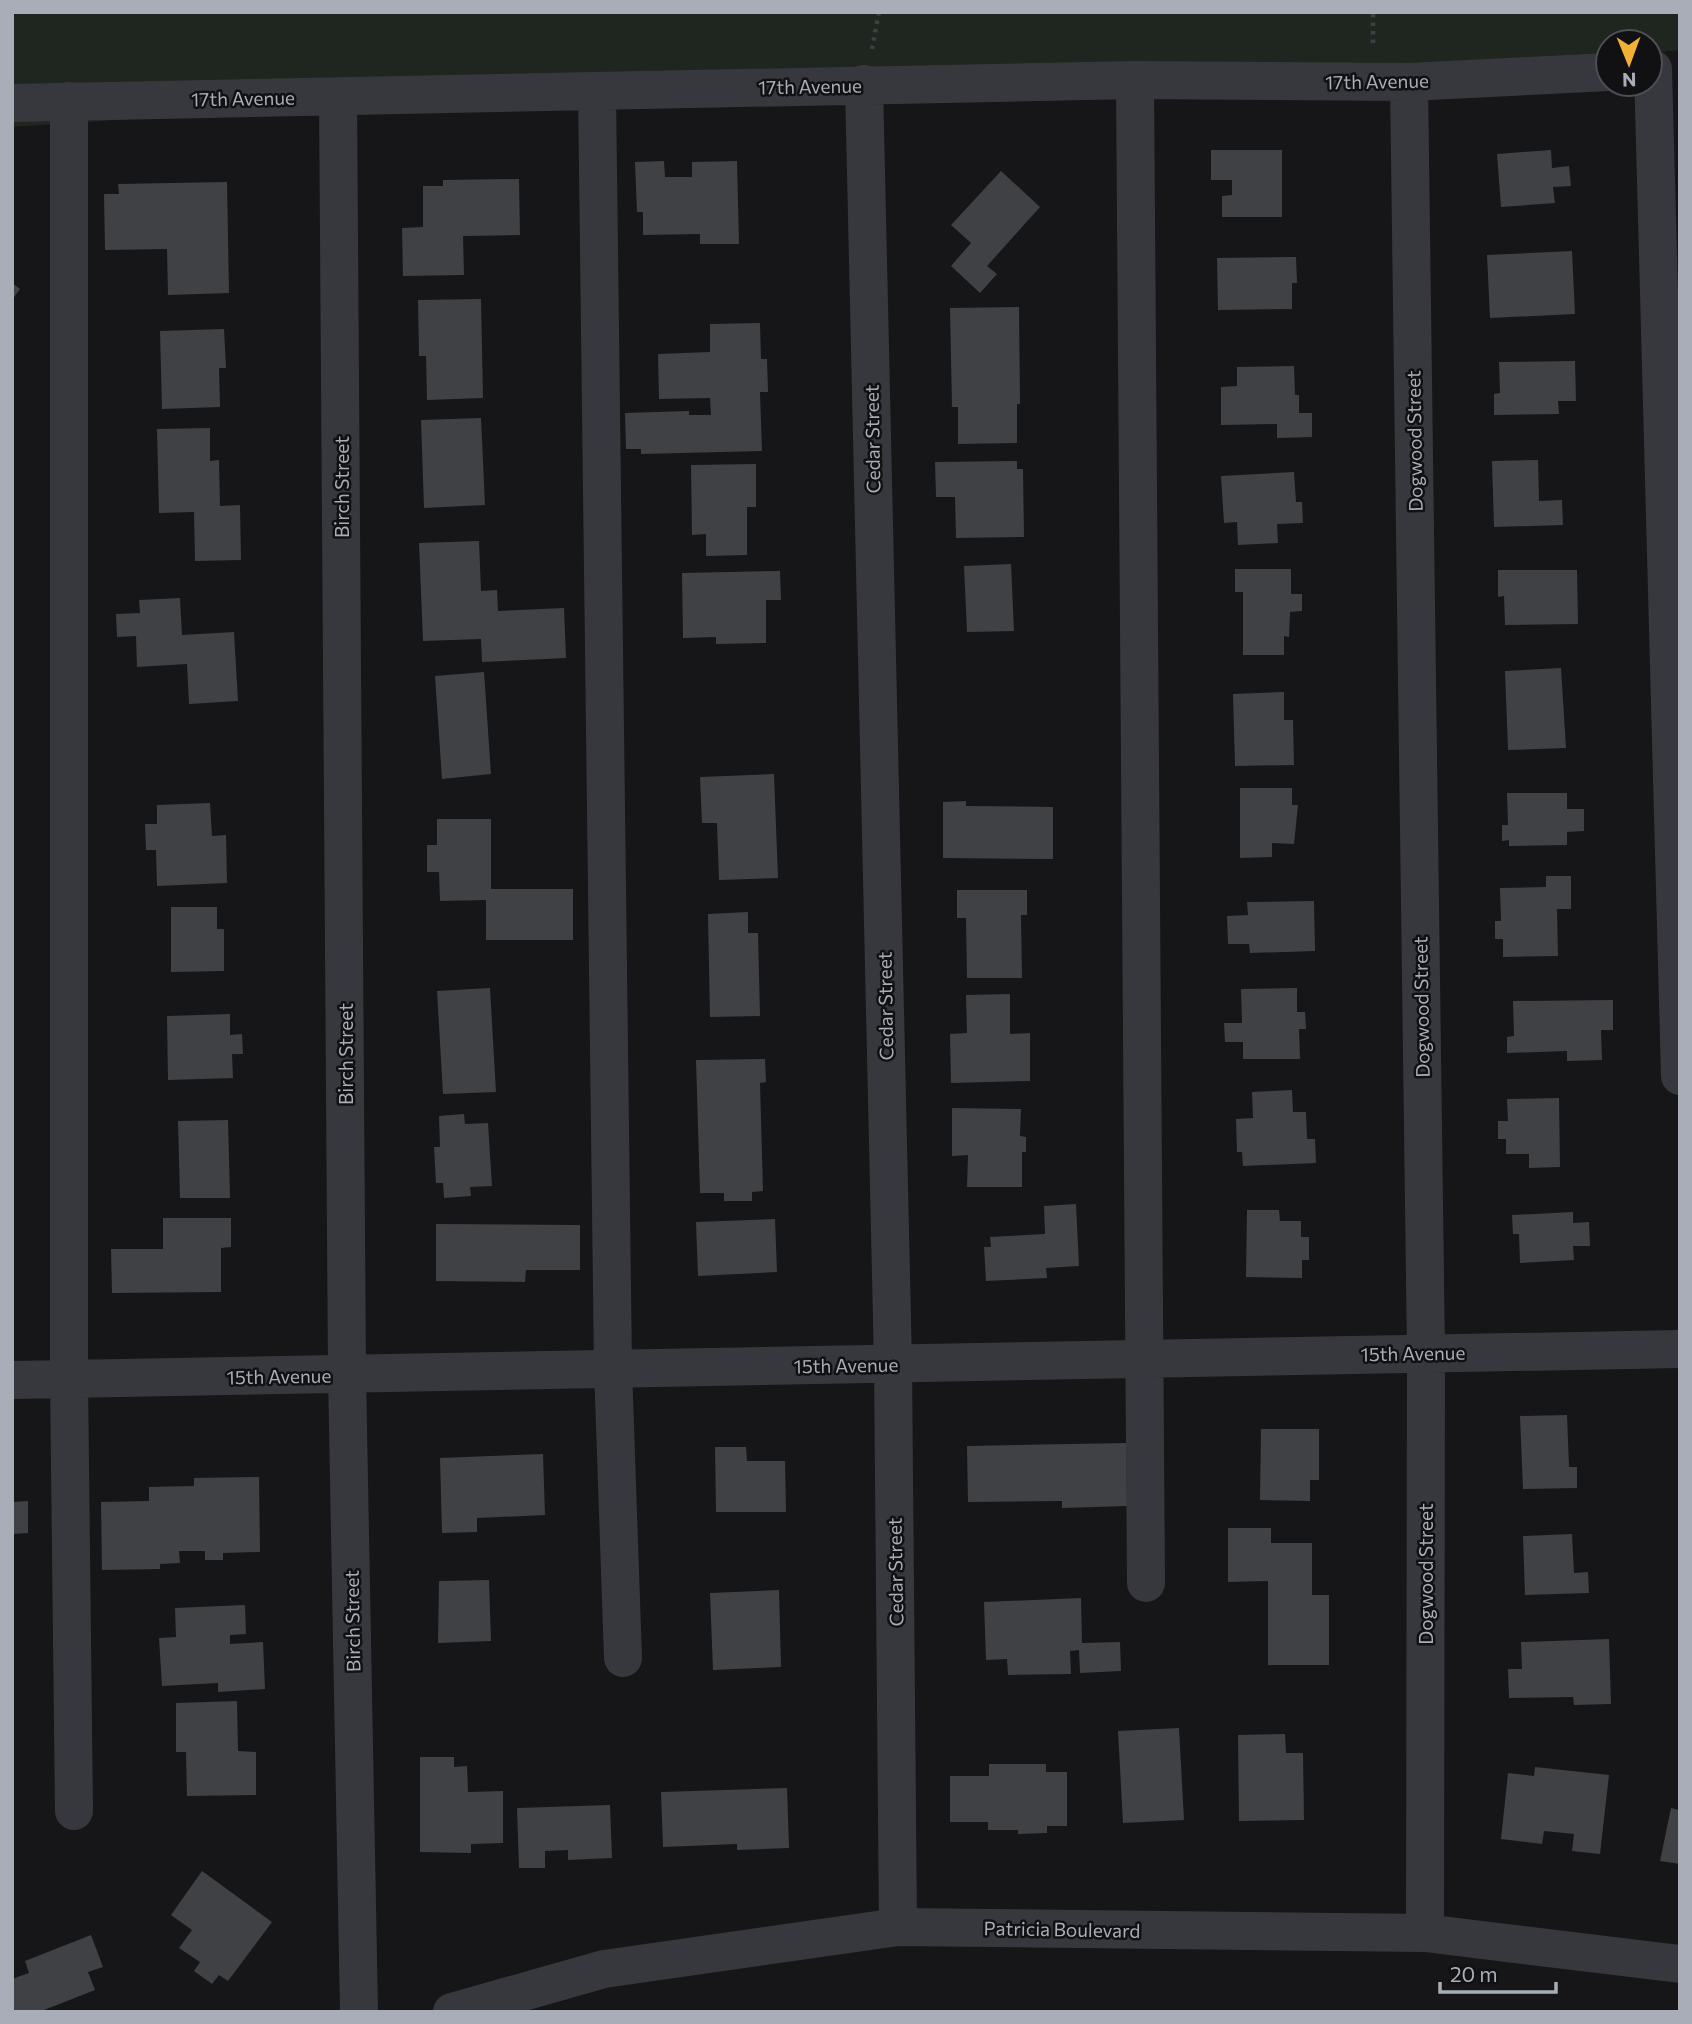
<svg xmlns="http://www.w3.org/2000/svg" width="1692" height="2024" font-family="Commissioner,sans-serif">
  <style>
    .green { fill: #1e261f }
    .building { fill: #404145 }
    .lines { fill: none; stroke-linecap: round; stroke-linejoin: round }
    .path { stroke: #3d3f44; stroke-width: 4.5; stroke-dasharray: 3.5 5; stroke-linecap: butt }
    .minor { stroke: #37383d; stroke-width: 38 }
    .labels { text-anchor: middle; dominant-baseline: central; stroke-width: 5; stroke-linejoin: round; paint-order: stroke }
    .street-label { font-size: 19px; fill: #a8adb8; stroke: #111113 }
  </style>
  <rect width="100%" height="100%" fill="#161618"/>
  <!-- green -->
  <path class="green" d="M12,12H1680V50L1650,53V42H1608V58L313,107L12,127Z"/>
  <!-- building -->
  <path class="building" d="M1211,150H1282V217H1222V196L1232,195V180H1211Z
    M1551,150L1552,168L1569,166L1571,186L1553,187L1555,203L1501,207L1497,154Z
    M664,161L665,177H692V162L737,161L739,244H700V234L643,235V212H637L635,162Z
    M1001,171L1040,207L987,266L997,274L980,293L951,266L971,243L951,225Z
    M519,179L520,235L463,236L464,275L403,276L402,228L423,227V186H443V180Z
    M227,182L229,293L168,295L167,249L105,250L104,194H119L118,184Z
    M1572,251L1575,314L1490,318L1487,255Z
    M1296,257L1297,283H1292V309L1218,310L1217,258Z
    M12,283L20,289L12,300Z
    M481,299L483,398L427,400L426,356H419L418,300Z
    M1019,307L1020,404H1017V443L958,444V407H952L950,308Z
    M760,323L761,359H767L768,392H760L762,451L641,454V449H626L625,413L689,411V415H711L710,398L659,399L658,354L710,352V324Z
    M224,329L226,368H219L220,407L162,409L160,331Z
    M1575,361L1576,401H1558L1559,414L1494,415V394L1500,393L1499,362Z
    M1294,366L1295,395H1299V413H1312V437L1277,438V424L1221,425V387L1237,386V367Z
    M481,418L485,505L424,508L421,420Z
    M210,428V461L219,460L220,506L240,505L241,560L195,561L194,512L159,513L157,429Z
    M1538,460L1539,501L1562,500L1563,525L1494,527L1492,461Z
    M1017,461V469H1023L1024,537L956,538L955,497H936L935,462Z
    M756,464V507H747V555L706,556V534L692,535L691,465Z
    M1294,472L1296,502H1302L1303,523L1277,524L1278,543L1238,545L1237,522L1224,523L1221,476Z
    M479,541L481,591L497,590L498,611L564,608L566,658L482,662L481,639L423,641L419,543Z
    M1011,564L1014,631L967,632L964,566Z
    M1235,569H1291V594H1302V611L1290,612L1289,637L1284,636V655H1243V592H1235Z
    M1498,570H1577L1578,624L1505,625L1504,596L1498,597Z
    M780,571L781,600H766V643L716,644V637L683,638L682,573Z
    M180,598L182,635L234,632L238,701L189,704L187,664L137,667L136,636L117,637L116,614L140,613L139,600Z
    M1561,668L1566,748L1508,750L1505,671Z
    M484,672L491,774L442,779L435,676Z
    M1284,692V720H1293L1294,765L1235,766L1233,694Z
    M774,774L778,878L719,880L717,823H702L700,777Z
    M1240,788H1292V805H1298L1294,844L1272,843V857L1240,858Z
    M1507,793H1567V809H1584V831L1567,832V845L1509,846V840L1502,841V825H1508Z
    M966,801V806L1053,807V859L943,858V802Z
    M210,803L212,836L226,835L227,883L157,886L156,850H146L145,824H157V805Z
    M437,819H491V889H573V940H486V900L440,901L439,872H427V845H437Z
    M1546,876H1571V909H1557L1558,956L1503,957V939H1495V921H1501L1500,888L1546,887Z
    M957,890H1027V915H1021L1022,978H967L966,918H957Z
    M1314,901L1315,951L1250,953L1249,944H1228L1227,916L1248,915L1247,902Z
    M171,907H217V929H224V971L171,972Z
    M748,912V933H758L760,1016L710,1017L708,914Z
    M490,988L496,1092L443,1094L437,991Z
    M1297,988V1012H1305L1306,1029H1299L1300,1059H1243V1042H1225L1224,1023H1242L1241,989Z
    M1010,994V1034L1030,1033V1081L951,1083L950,1034L967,1033L966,995Z
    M1613,1000V1030H1601L1602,1060L1567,1061V1051L1507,1053V1037L1514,1036L1513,1001Z
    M230,1014V1035L242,1034L243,1054H232L233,1078L168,1080L167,1016Z
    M765,1059L766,1082L760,1083L763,1191L752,1192V1201H724V1193H700L696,1060Z
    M1292,1090L1293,1112H1306L1307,1139H1315L1316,1163L1243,1166L1242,1152H1237L1236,1119L1253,1118L1252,1092Z
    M1559,1098L1560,1167L1529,1168V1154H1506V1139H1498V1121H1508L1507,1099Z
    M952,1108L1021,1109L1020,1136L1026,1137V1152H1022V1187H967L968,1155L952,1156Z
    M464,1114L465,1124L488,1123L492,1186L470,1187L471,1196L444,1198L443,1183H436L434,1147H440L439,1116Z
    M228,1120L230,1198H180L178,1121Z
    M1076,1204L1079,1266L1046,1268L1047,1278L986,1281L984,1247H991L990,1237L1045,1234L1044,1206Z
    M1247,1210H1279L1280,1221H1301V1237H1309V1260H1302V1278L1246,1277Z
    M1573,1212V1223L1589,1222L1590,1246H1573L1574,1260L1520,1263L1519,1234H1513L1512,1215Z
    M163,1218H231V1247L221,1248V1292L112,1293L111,1249H163Z
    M775,1219L777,1272L698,1276L696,1222Z
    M436,1224L580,1225V1270H526L525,1282L436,1281Z
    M1567,1415L1569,1467H1577V1488L1523,1489L1520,1416Z
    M1261,1429H1319V1480H1310V1501L1260,1500Z
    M1126,1443L1127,1506L1062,1508V1501L968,1502L967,1446Z
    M715,1447H746L747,1461H785L786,1512H716Z
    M543,1454L545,1515L477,1518V1532L442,1533L440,1458Z
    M259,1477L260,1552L223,1553V1560H205V1551H179L180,1563L160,1564V1569L102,1570L101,1502L149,1501V1487L194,1486V1478Z
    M28,1501V1533L12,1534V1502Z
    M1228,1528H1271V1543H1312V1595H1329V1665H1268V1581L1228,1582Z
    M1572,1534L1574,1573L1588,1572L1589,1593L1525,1595L1523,1536Z
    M489,1580L491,1641L438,1643L439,1581Z
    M779,1590L781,1667L713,1670L710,1593Z
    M1081,1598L1082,1643L1120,1642L1121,1671L1080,1673L1079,1650L1070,1651L1071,1674L1008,1675L1007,1659L986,1660L984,1602Z
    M245,1605L246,1634L230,1635V1644L263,1642L265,1689L218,1692V1683L162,1686L159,1638L176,1637L175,1608Z
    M1609,1639L1611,1704L1574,1705L1573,1697L1509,1698L1508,1669H1522L1521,1642Z
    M237,1701L238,1751L256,1752V1795L187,1796L186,1752H176V1703Z
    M1179,1728L1184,1820L1123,1823L1118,1731Z
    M1285,1734L1286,1753H1303L1304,1820L1239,1821L1238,1735Z
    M420,1757H454V1767L467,1766L468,1792L503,1791V1843L471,1844V1853L420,1852Z
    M989,1764H1046V1772H1067V1826H1047V1833L1018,1834V1830H988V1822H950V1776H989Z
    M1535,1767L1609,1775L1600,1854L1572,1851L1574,1834L1544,1831L1542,1844L1501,1839L1508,1773L1534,1776Z
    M787,1788L789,1848L737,1850V1844L663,1847L661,1792Z
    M610,1805L612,1858L568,1860V1850L545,1851V1868H519L517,1808Z
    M1671,1808L1680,1810V1864L1660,1861Z
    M202,1871L272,1922L228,1981L219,1975L212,1984L194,1971L200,1962L179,1948L192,1930L171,1915Z
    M91,1935L103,1967L88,1972L95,1990L39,2012H12V1979L29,1973L25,1961Z"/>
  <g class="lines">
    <!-- path -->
    <path class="path" d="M1373,43V12
      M872,49L879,12"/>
    <!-- minor -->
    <path class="minor" d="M1653,69L1680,1076
      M1135,80L1146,1583
      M1409,82L1426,1353L1425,1933
      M864,84L893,1364L898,1927
      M597,91L613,1368L623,1658
      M338,96L347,1374L359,2012
      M69,101V1379L74,1811
      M12,103L1135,80L1409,82L1608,72
      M12,1380L1680,1349
      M452,2012L604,1969L898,1927L1425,1933L1680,1964"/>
  </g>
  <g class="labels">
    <!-- street labels -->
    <g class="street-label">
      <text transform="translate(1377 81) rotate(-1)">17th Avenue</text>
      <text transform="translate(810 86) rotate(-1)">17th Avenue</text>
      <text transform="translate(243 98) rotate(-1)">17th Avenue</text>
      <text transform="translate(872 439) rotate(-91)">Cedar Street</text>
      <text transform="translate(1414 441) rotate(-91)">Dogwood Street</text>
      <text transform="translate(341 487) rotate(-90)">Birch Street</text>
      <text transform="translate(885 1006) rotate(-91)">Cedar Street</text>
      <text transform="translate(1421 1007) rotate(-91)">Dogwood Street</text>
      <text transform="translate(345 1054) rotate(-90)">Birch Street</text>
      <text transform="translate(1413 1353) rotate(-1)">15th Avenue</text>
      <text transform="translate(846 1365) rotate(-1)">15th Avenue</text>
      <text transform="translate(279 1376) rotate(-1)">15th Avenue</text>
      <text transform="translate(895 1572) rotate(-91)">Cedar Street</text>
      <text transform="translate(1425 1574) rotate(-90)">Dogwood Street</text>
      <text transform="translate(352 1621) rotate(-91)">Birch Street</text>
      <text transform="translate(1062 1929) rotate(1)">Patricia Boulevard</text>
    </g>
  </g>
  <!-- border -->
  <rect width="1692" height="2024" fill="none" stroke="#a8adb8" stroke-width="28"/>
  <!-- north arrow -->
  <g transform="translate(1629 63) rotate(179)"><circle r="33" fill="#111113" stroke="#4d4f55" stroke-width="2"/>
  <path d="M0-5L12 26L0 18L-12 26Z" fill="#f2b134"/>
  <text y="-10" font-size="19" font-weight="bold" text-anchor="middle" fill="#a8adb8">N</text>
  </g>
  <!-- scale -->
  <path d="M1440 1982v10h116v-10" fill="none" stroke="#a8adb8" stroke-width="3.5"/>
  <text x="1450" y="1982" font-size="21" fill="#a8adb8" stroke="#111113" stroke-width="5" paint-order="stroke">20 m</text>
</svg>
